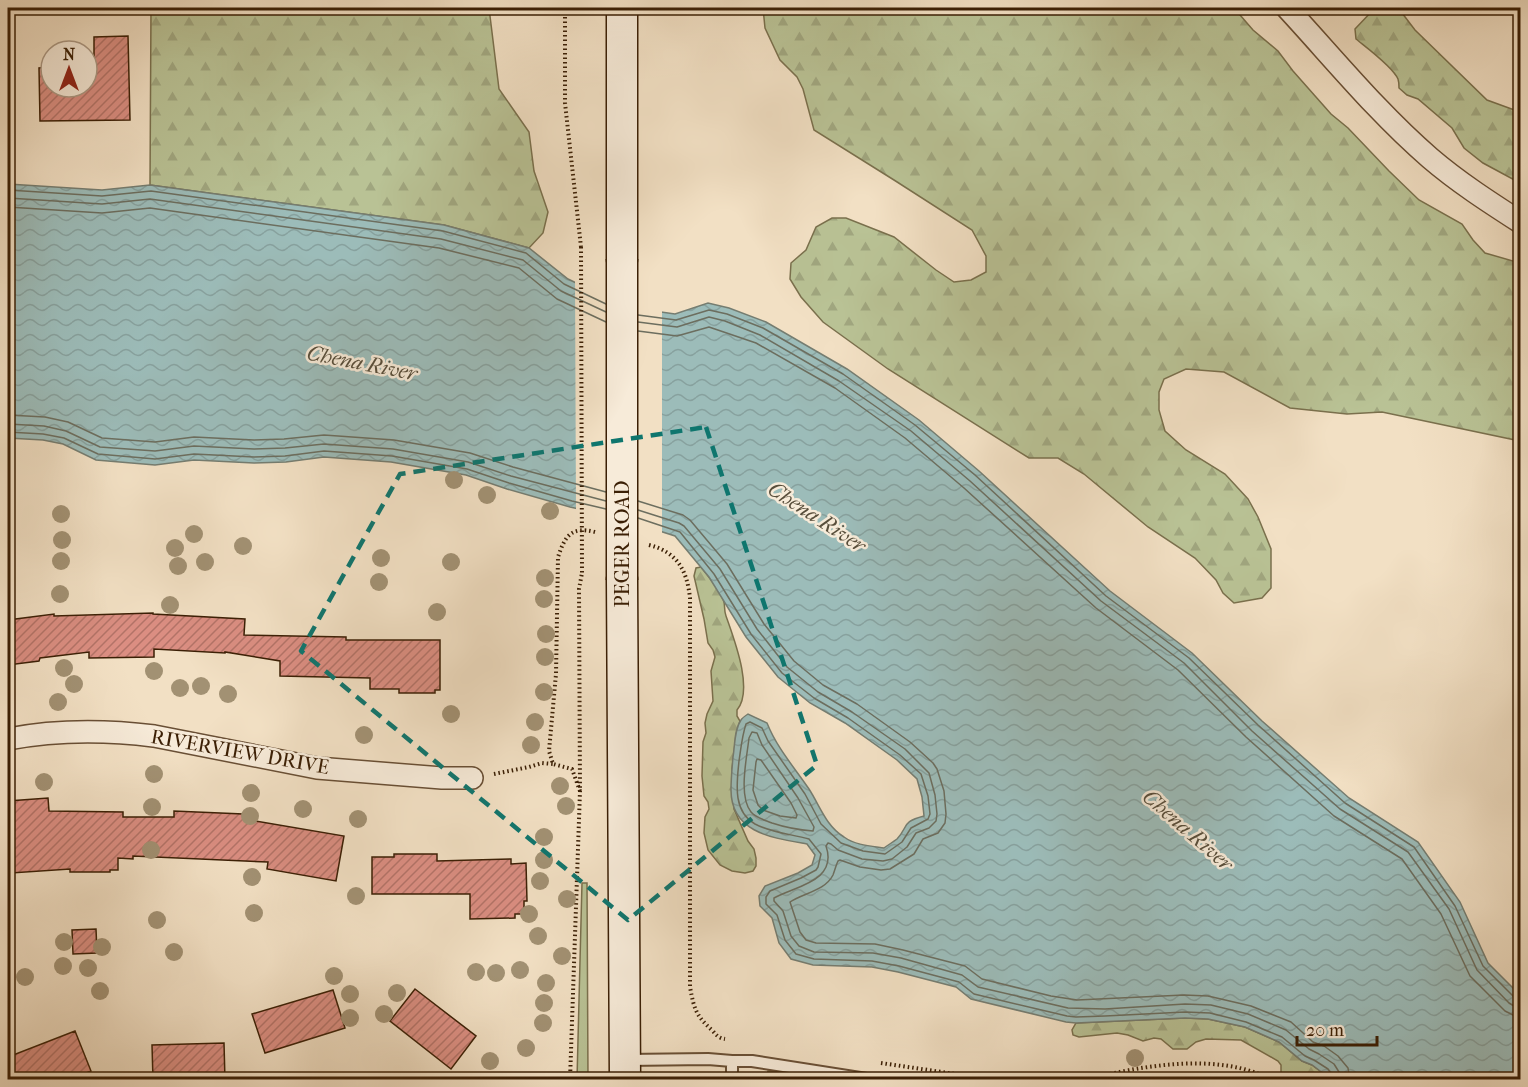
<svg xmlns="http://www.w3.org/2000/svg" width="1528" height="1087" font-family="'IM FELL French Canon',serif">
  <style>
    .green { fill: #b9c295; stroke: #7a704d; stroke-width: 1.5 }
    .forest { fill: url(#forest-firs); stroke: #7a704d; stroke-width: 1.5 }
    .water { fill: url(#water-waves); stroke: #757d71; stroke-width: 1.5 }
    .pier { fill: #f2e0c4 }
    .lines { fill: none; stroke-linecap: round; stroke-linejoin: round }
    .shore { stroke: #6c6e5f; stroke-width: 1.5 }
    .building { fill: url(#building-hatch); stroke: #3b1f05; stroke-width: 1.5 }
    .service-casing { stroke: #694f35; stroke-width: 14 }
    .minor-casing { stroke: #694f35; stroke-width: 24 }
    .secondary-casing { stroke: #3b1f05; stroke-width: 33 }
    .path { stroke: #3b1f05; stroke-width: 4; stroke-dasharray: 1.5 3; stroke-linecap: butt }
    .service { stroke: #f7ebd9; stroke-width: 10 }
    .minor { stroke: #f7ebd9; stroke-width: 21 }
    .secondary { stroke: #f7ebd9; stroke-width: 30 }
    .secondary-bridge-casing { stroke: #3b1f05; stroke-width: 33; stroke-linecap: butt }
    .path-bridge { stroke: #3b1f05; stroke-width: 4; stroke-dasharray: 1.5 3; stroke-linecap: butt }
    .secondary-bridge { stroke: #f7ebd9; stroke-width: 30 }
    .tree { fill: #a29173 }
    .marked { fill: none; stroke: #0f766e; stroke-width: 4.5; stroke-dasharray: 12 8; stroke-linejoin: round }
    .labels { text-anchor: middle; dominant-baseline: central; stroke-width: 5; stroke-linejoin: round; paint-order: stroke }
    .street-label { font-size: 20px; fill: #3b1f05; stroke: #f7ebd9 }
    .water-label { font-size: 21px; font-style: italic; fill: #584e3b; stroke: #f7ebd9 }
  </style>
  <defs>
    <pattern id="forest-firs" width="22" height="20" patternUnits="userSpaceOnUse" patternTransform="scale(1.5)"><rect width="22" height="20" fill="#b9c295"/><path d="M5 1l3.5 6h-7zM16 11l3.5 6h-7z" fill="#a0a67f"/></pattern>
    <pattern id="water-waves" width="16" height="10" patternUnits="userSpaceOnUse" patternTransform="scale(1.5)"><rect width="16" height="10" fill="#9cbcb9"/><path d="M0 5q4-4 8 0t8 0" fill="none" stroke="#87a19e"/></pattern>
    <pattern id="building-hatch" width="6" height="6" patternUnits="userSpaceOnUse" patternTransform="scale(1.5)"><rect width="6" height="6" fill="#db8e82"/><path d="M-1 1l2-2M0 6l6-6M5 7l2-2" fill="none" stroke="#b37368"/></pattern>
  </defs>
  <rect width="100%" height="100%" fill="#f2e0c4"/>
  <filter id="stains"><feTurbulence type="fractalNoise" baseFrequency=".00333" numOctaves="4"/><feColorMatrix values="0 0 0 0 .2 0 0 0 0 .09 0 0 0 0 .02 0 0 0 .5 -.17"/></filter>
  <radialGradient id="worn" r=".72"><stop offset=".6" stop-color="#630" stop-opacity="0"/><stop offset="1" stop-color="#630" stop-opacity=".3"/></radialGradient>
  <!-- green -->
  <path class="green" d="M582,883H587L588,1080L577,1079Z
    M768,1071L820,1079H766Z"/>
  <!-- forest -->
  <path class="forest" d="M151,8H489L499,89L529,132L534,171L548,212L543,233L529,248L444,225L150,185Z
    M763,8H1234L1253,30L1278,51L1293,71L1331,114L1348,128L1389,171L1419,200L1462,224L1473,240L1485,253L1520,263V441L1382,412L1347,414L1290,408L1224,372L1186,369L1164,379L1159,392V410L1165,431L1186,450L1225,474L1248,499L1258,517L1271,549V588L1262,598L1234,603L1223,593L1216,580L1195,558L1148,527L1084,474L1058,458H1029L888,369L823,322L801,297L790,279L791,263L806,250L816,227L832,218H846L894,237L936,270L954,282L971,280L986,272V256L972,230L894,180L814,130L803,89L797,77L780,60L765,28Z
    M1381,8H1391L1399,9L1415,30L1487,100L1520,112V183L1483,163L1464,148L1452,128L1418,99L1407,95L1399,88C1399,85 1399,82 1398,79C1393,67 1367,48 1356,39L1355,29L1374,9Z
    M701,567C708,576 721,591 724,602C725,606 724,611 726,616C734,639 754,690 737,710V716L740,721L736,735L732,769L734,809L748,841L754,849L756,858V866L753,871L745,873L732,871L720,865L708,850L704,833L705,817L709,809L708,802L704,796L702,776L703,742L706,733L705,723L707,714L713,701L711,671L715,657L713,650L708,643L704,619L694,576L696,568Z
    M1185,1018L1208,1019L1245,1027L1279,1042L1302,1061L1312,1065L1324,1074L1329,1079H1286L1281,1075V1065L1278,1061L1241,1040L1206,1039L1196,1042L1187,1049H1173L1161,1039L1154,1038L1143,1041L1128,1035L1117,1033L1079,1037L1073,1035L1072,1030L1076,1023Z"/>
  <!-- water -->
  <path class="water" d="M8,184L102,190L150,185L444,225L529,248L568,279L626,307L675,314L708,303L729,308L766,322L847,369L919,420L979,471L1110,591L1192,653L1262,721L1349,798L1418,842L1460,902L1488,963L1520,995V1079H1329L1324,1074L1312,1065L1302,1061L1279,1042L1245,1027L1208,1019L1185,1018L1076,1023L1066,1022L971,999L956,987L898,972L872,967L813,965L791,959L779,943L772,918L760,906L759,896L765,886L798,873L812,865L815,855L807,844C773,838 731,833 731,790C731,779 732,768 733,757C735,746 734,730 741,720C742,718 745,716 748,714L767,723C777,748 794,767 809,789C820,806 826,826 844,837C855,845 870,846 884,848C888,845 893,842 897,839C909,826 901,822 924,816L922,797L917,779L897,760L845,723L810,703L778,677L746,637L709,577L675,536L619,518L570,507L507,489L466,475L391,462L324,457L286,462L254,463L194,460L155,465L96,460L63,444L43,440L8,438Z"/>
  <!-- pier -->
  <path class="pier" d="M575,279L626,304L662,309V535L618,521L576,511Z"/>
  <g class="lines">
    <!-- shore -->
    <path class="shore" d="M8,190L102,196L151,191L443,231L526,253L564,284L606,304
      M8,198L102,204L150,199L441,239L523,260L561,291L606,312
      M8,207L102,213L150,208L439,248L519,268L557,299L606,322
      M638,315L676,320L709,310L727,314L763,328L843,374L915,425L975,475L1106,596L1189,658L1258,725L1345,803L1414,847L1455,906L1483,966L1514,997L1520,999
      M638,322L677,327L709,317L725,321L760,335L839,381L911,431L970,481L1101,601L1184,663L1252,731L1340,809L1408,852L1449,909L1477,970L1509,1003L1514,1006L1520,1007
      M638,331L677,336L709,327L756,343L835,388L905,438L964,488L1096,608L1178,670L1246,737L1334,816L1402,859L1441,914L1470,976L1505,1011L1513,1015L1520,1016
      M8,415L45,417L68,422L102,438L155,442L194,437L254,440L284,439L324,435L394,440L470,453L513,467L606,492
      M8,424L44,426L66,431L100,447L155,451L194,446L254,449L285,448L324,444L393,449L468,462L511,476L606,501
      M8,432L43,434L64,438L98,454L155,459L194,454L254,457L285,456L324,451L392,456L467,469L509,483L572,501L606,509
      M638,501L683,515L690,520L727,564L764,624L794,661L823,685L857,704L910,742L933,763L937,769L944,791L946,814L945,823L938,833L923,839L914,854L890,869L881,870L860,867L840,860L838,861C836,865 835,870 833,875C825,891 803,893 790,902L800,932L806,940L816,943L875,944L903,950L965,966L982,979L1051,996L1077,1000L1184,995L1208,996L1251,1006L1291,1022L1313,1042L1324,1046L1338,1056L1348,1068L1350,1080
      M638,510L679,523L684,526L720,569L757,629L787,667L818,692L852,712L905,749L929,773L935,795L937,814L936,821L929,828L916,833L907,847L892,859L883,861L862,859L838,850L831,844L828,843L826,846C838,881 796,886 774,898V901L783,911L791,936L799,946L814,952L873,953L901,958L962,975L978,987L1068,1008L1105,1009L1185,1004L1211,1005L1248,1014L1286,1030L1309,1049L1319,1054L1334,1064L1339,1072L1341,1080
      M638,518L680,532L714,574L751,634L782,673L814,698L848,718L900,755L921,774L928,796L930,814L928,819L911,828L902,842L885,854L863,851L841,843L821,824L805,794L768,741L762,728L750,722L746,724C742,736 741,748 739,761C737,782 732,811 755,824C772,833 791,834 809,839L821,854L818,867L816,870L801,878L770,891L766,897V904L777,915L785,940L796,954L814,959L872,961L899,966L959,982L974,994L1067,1016L1076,1017L1105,1016L1185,1012L1210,1013L1246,1022L1282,1037L1305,1056L1314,1060L1328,1069L1332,1075L1333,1080
      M752,732L757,733L762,745L798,798L814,827L813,831C800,830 784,827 772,823C765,820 756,818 751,812C738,796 747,757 749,738Z
      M757,759L761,760L791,803L797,815L796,818L780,816L763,810L758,805L753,790L756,762Z"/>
  </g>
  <!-- building -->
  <path class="building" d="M128,36L130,120L40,121L39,68L51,67V87H87V67H94V37Z
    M153,613V614L245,619L244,635L346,637V640H440V690H435V693H399V689H370V678L280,676V661L225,652V653L154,649V657L89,658V652L40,658L39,661L8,665V620L54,614V616Z
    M48,798L49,811L123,812V817H174V811L243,814V819L344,836L336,881L267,869L268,862L133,856V859L118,858V870H110V872H70V869L11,873L8,801Z
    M394,854H437V861L511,859V864L526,863L527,901H524V914H515V918L470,919V894H372V857H394Z
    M96,929L97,953L73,954L72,930Z
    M415,989L476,1036L451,1069L390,1021Z
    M333,990L345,1028L265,1053L252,1014Z
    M75,1031L91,1071L69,1080H8V1057Z
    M224,1043L225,1080H153L152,1045Z"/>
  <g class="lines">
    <!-- service casing -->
    <g class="service-casing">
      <path id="service" d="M626,1060L708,1059L732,1061H752L873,1080
        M732,1061V1080"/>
    </g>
    <!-- minor casing -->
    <g class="minor-casing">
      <path id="minor" d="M1287,8C1334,59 1378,113 1430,158C1458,182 1489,202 1520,222
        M8,739C55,730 106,730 154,736L317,768L442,778H472"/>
    </g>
    <!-- secondary casing -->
    <g class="secondary-casing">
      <path id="secondary" d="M622,8V259
        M622,580L625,1080"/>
    </g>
    <!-- path -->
    <path class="path" d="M565,8V103L581,247
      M649,545C677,552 687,570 690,598V987C694,1009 696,1016 713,1031C717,1036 719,1038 725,1039
      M494,774L529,767L542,763L553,764
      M580,791L572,769L553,764L549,751L556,674L558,557C565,536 571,526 595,532
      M881,1063L996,1080
      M570,1080L580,791L579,589L582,573
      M1084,1080C1141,1066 1218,1051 1272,1080"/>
    <!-- service -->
    <use href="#service" class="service"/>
    <!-- minor -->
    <use href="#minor" class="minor"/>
    <!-- secondary -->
    <use href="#secondary" class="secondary"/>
    <!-- secondary-bridge casing -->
    <g class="secondary-bridge-casing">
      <path id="secondary-bridge" d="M622,580V259"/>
    </g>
    <!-- path-bridge -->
    <path class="path-bridge" d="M581,247L582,573"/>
    <!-- secondary-bridge -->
    <use href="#secondary-bridge" class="secondary-bridge"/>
  </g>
  <!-- trees -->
  <g class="tree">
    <circle cx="454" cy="480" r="9"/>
    <circle cx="487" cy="495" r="9"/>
    <circle cx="550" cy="511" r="9"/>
    <circle cx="61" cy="514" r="9"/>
    <circle cx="194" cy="534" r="9"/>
    <circle cx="62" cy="540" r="9"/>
    <circle cx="243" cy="546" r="9"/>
    <circle cx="175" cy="548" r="9"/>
    <circle cx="381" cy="558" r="9"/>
    <circle cx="61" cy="561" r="9"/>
    <circle cx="205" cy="562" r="9"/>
    <circle cx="451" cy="562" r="9"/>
    <circle cx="178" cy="566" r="9"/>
    <circle cx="545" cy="578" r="9"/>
    <circle cx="379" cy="582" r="9"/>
    <circle cx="60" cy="594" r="9"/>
    <circle cx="544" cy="599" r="9"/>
    <circle cx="170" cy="605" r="9"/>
    <circle cx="437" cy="612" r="9"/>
    <circle cx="546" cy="634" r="9"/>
    <circle cx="545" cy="657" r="9"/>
    <circle cx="64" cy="668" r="9"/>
    <circle cx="154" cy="671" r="9"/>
    <circle cx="74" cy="684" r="9"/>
    <circle cx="201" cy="686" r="9"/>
    <circle cx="180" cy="688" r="9"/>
    <circle cx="544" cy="692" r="9"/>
    <circle cx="228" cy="694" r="9"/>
    <circle cx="58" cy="702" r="9"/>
    <circle cx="451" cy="714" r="9"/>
    <circle cx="535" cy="722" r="9"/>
    <circle cx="364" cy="735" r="9"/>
    <circle cx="531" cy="745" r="9"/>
    <circle cx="154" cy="774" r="9"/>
    <circle cx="44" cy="782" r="9"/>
    <circle cx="560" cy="786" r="9"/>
    <circle cx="251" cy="793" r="9"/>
    <circle cx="566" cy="806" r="9"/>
    <circle cx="152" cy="807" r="9"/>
    <circle cx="303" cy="809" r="9"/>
    <circle cx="250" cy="816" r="9"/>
    <circle cx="358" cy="819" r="9"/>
    <circle cx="544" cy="837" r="9"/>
    <circle cx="151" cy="850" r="9"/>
    <circle cx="544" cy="860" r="9"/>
    <circle cx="252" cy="877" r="9"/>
    <circle cx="540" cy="881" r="9"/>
    <circle cx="356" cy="896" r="9"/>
    <circle cx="567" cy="899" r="9"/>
    <circle cx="254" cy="913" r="9"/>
    <circle cx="529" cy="914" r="9"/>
    <circle cx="157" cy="920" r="9"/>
    <circle cx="538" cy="936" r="9"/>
    <circle cx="64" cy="942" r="9"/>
    <circle cx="102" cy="947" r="9"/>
    <circle cx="174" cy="952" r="9"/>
    <circle cx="562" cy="956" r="9"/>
    <circle cx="63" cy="966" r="9"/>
    <circle cx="88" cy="968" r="9"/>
    <circle cx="520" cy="970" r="9"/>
    <circle cx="476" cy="972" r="9"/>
    <circle cx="496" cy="973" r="9"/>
    <circle cx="334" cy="976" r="9"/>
    <circle cx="25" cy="977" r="9"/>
    <circle cx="546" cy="983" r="9"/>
    <circle cx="100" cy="991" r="9"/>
    <circle cx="397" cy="993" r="9"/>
    <circle cx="350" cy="994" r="9"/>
    <circle cx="544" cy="1003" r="9"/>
    <circle cx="384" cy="1014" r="9"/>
    <circle cx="350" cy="1018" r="9"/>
    <circle cx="543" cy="1023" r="9"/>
    <circle cx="526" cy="1048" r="9"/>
    <circle cx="1135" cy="1058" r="9"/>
    <circle cx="490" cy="1061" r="9"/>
  </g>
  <!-- marked area -->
  <path class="marked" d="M706,427L817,765L628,920L301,651L400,474Z"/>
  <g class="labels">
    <!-- street labels -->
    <g class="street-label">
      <text transform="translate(622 544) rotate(-90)">PEGER ROAD</text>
      <text transform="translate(240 752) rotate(10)">RIVERVIEW DRIVE</text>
    </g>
    <!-- water labels -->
    <g class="water-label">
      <text transform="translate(362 363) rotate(11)">Chena River</text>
      <text transform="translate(817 517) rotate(33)">Chena River</text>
      <text transform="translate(1188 830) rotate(41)">Chena River</text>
    </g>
  </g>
  <!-- margin -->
  <rect width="1528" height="1087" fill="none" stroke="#f2e0c4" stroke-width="30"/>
  <rect x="9" y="9" width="1510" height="1069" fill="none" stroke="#3b1f05" stroke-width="3"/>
  <rect x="15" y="15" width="1498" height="1057" fill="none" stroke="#3b1f05" stroke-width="1.5"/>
  <!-- north arrow -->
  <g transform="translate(69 69)"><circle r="28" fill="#f7ebd9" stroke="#ac9984" stroke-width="1.5"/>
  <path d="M0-4.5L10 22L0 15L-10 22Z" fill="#8f2418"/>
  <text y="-9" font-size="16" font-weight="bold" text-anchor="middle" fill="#3b1f05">N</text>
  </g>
  <!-- scale -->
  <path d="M1297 1036v9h80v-9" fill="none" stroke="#3b1f05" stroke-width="3"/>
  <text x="1306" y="1036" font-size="18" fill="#3b1f05" stroke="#f7ebd9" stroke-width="4.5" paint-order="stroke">20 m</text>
  <rect width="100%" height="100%" filter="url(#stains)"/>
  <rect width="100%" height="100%" fill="url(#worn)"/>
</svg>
